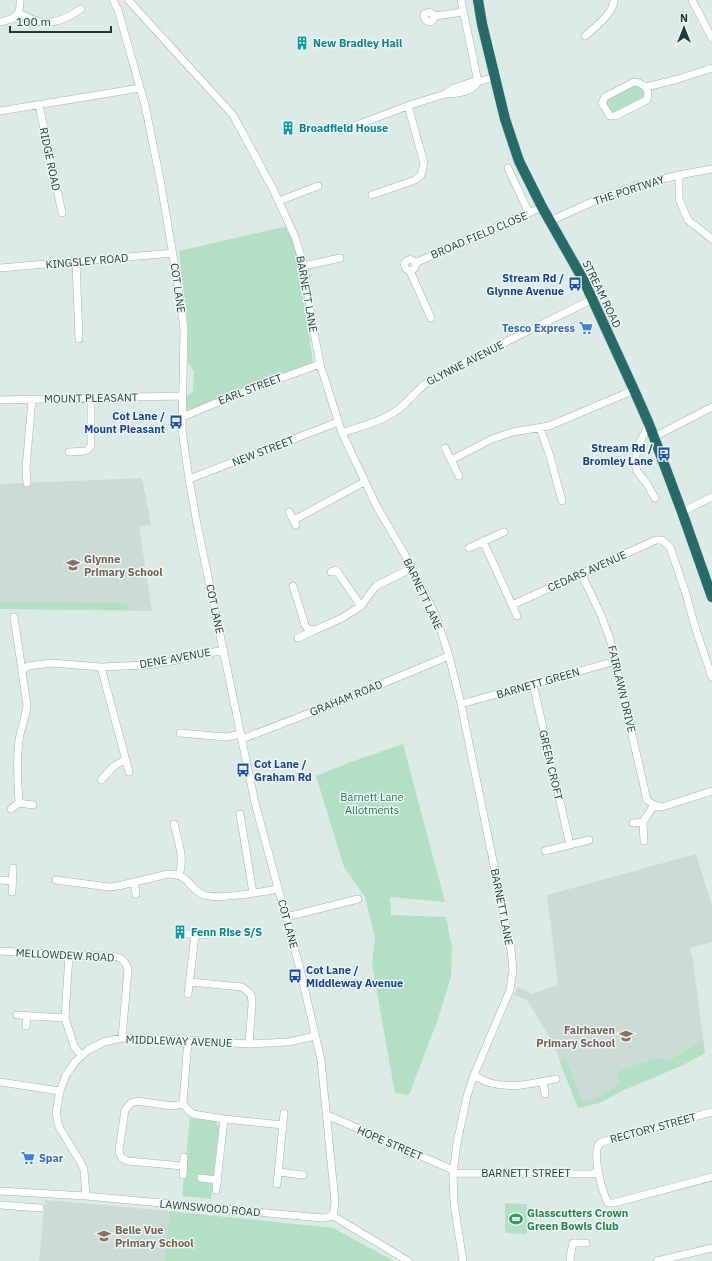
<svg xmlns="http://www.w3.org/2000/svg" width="712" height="1261" font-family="'IBM Plex Sans',sans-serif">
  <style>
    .built { fill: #cbdbd6 }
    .green { fill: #b3dfc5 }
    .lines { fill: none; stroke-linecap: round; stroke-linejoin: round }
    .minor-casing { stroke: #a0b3af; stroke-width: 8 }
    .highway-casing { stroke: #c0c8c7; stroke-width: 11 }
    .minor { stroke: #fff; stroke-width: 7 }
    .highway { stroke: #266b67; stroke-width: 10 }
    .labels { text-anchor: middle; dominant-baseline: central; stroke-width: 3; stroke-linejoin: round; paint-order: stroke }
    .culture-label { font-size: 11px; font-weight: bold; fill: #0d838f; stroke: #edf7f4; text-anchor: start }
    .street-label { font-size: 11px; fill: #1d3c38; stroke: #edf7f4 }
    .transit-label { font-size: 11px; font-weight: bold; fill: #164399; stroke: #edf7f4; text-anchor: end }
    .shop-label { font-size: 11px; font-weight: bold; fill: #366cbe; stroke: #edf7f4; text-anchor: end }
    .education-label { font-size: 11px; font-weight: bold; fill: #785e54; stroke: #edf7f4; text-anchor: start }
    .park-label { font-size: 11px; fill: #237650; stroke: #edf7f4 }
    .leisure-label { font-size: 11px; font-weight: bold; fill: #27864d; stroke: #edf7f4; text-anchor: start }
  </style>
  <rect width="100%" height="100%" fill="#ddebe7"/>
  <!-- built -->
  <path class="built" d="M142,478L151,525L139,526L152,611L0,609V484Z
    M696,854L712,906V942L690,948L693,961L705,1053L683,1065L624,1090L599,1103L578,1108L553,1043L527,1000L514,995L518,987L532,994L558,985L547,895Z
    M45,1200L169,1211L165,1261H39Z"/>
  <!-- green -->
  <path class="green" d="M635,84C640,86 642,89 644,94L642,98L614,113H612L606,102L607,99Z
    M288,226L299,257L302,289L313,362L187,411V396L193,391L194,372L188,362V327L179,251Z
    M0,602L125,603L131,610L0,609Z
    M403,744L445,902L390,897L391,915L446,917L452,947L451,977L438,1019L409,1095L395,1093L372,965L375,937L365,897L344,867L316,776L351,762Z
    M703,1040L705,1053L683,1065L624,1090L599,1103L578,1108L559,1060L565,1058L583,1102L597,1098L621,1084L617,1072L655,1058L670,1060Z
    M190,1118L215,1121L219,1127L211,1199L182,1196Z
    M505,1203L527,1204V1234L505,1233Z
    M169,1211L333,1228L394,1261H165Z"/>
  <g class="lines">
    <!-- minor casing -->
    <g class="minor-casing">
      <path id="minor" d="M113,0L118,10L145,105L160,179L178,285L184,329L182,430L189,479L197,524L255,803L300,969L321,1060L335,1202L333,1216
        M461,0L478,82
        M692,0L712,38
        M129,1L233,115L273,189L295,237L304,266L311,316L320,364L342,433L377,507L404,553L424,592L436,616L449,656L461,704L511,949L513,970L510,990L474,1075L467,1096L457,1143L453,1173L454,1204L463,1261
        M19,13C43,28 58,24 81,9
        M435,16L433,20L430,22L427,21L425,19L424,14L429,12L435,16L463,12
        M0,22C14,19 21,16 20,0
        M585,36C594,28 614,13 614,0
        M646,87L648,93L647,100L615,116H610L602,103L605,97L634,82L639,83L646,87L678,79L712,68
        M445,94C456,94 472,92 478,82
        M39,105L62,213
        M0,111L140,88
        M319,130H335L349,128L410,105L445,94L454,88L472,82H478L494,77
        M508,168L529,213
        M679,175V199L688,220L712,239
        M372,195L415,180L421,175L424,163L408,106
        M279,201L318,186
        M550,221L603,197L636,186L679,175L712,169
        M404.5 265a5.5 5.5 0 1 1 11 0a5.5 5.5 0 1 1-11 0Z
        M76,262L79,339
        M415,263L542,207
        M304,266L340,258
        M0,268L173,253
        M410,271L431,318
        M0,400L182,396
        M182,417L240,393L320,364
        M649,424L637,448L635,464L637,471L647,484L655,498
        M540,428L550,456L562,501
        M342,433C361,426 385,421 401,407C412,398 420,386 433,378L593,299
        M654,437L712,407
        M445,448L459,476
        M69,452L86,451L91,446V398
        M451,460L492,439L513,432L549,426L634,390
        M189,479L338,422
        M27,483L26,468L32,399
        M289,512L296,525
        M682,512L712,497
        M294,520L364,482
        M483,541L517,616
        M469,548L504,532
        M331,572L336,570L361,606
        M581,573L601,615L610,639L647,800L654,805L662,807L712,791
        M293,586L305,625L308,629L315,630L342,618L361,606L376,586L412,568
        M512,605L656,540H662L670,547L686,594L695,627L712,677
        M298,638L315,630
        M101,667L129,772
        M22,671L28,666L52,663L101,667L147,665L166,662L224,650
        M533,684L570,845
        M461,704L616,661
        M180,733L226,737L241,734
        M242,739L333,704L449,656
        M101,780L114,766L125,760
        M19,803L33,805
        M11,809L19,803C18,783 16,762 19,741C20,729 26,718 27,705L14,617
        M240,814L253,893
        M633,823L643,822
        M174,824C178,841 185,858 179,876
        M644,841L643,822L654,805
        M545,851L589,840
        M0,880L12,881
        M56,880L109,887L118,886L168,874C192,874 188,890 204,895C218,900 262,892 278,889
        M134,883L136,894
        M12,892L13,868
        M286,917L358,899
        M187,934L205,935
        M0,951L69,955L110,956C120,956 125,960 128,969L122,1038
        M69,955L65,1018L74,1046L81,1055
        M190,982L242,987L251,994L252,1004L249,1044
        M188,994L195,935
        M17,1015L65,1018
        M26,1026L27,1017
        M188,1040L183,1104L188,1110L193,1114L224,1119L283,1125
        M474,1075C480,1078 485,1082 491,1083C512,1089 535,1083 556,1079
        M0,1082L60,1091
        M543,1082L545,1094
        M712,1112L602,1142L599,1144C592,1155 602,1191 608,1203H614L712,1177
        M327,1115L453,1170
        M183,1166L128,1161C121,1158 120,1157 119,1150L125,1110L131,1103L137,1101L172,1106L183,1104
        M279,1172L303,1175
        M453,1173L591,1174L599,1172
        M183,1175L184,1157
        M201,1178L218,1180
        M277,1184L284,1113
        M216,1190L224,1119
        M0,1191L86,1196L322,1218L333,1216L408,1261
        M86,1196L84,1170L81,1163L59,1127L56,1113L60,1091L66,1075L75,1062L88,1050L104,1042L122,1038L188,1040L249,1044L289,1042L315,1036
        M0,1205L40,1208
        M570,1261L571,1252L573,1243H586
        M657,1261L712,1248"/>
    </g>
    <!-- highway casing -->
    <g class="highway-casing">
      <path id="highway" d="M478,0L482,24L505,119L519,161L542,207L584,281L634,390L649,424L682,512L712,597"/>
    </g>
    <!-- minor -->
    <use href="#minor" class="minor"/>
    <!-- highway -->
    <use href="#highway" class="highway"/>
  </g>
  <!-- icons -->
  <defs>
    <g id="building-bare" transform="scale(1.08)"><path d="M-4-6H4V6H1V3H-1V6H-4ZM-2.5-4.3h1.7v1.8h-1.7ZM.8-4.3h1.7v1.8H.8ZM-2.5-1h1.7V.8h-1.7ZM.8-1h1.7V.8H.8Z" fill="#0f9aa8" stroke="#edf7f4" stroke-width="2.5" paint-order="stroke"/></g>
    <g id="bus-bare" transform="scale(1.08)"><path d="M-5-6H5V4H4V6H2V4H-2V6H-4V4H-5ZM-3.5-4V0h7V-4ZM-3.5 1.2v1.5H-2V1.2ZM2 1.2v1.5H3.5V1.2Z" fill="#1a4fb4" stroke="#edf7f4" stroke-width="2.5" paint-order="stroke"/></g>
    <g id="supermarket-bare" transform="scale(1.08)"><path d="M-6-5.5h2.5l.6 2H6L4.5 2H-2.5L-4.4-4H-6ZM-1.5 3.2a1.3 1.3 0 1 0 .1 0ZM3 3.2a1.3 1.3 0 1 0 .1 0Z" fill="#3f7fe0" stroke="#edf7f4" stroke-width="2.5" paint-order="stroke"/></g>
    <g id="school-bare" transform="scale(1.08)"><path d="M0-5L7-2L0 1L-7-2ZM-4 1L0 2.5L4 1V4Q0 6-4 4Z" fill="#8d6e63" stroke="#edf7f4" stroke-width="2.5" paint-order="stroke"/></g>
    <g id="stadium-bare" transform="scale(1.08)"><path d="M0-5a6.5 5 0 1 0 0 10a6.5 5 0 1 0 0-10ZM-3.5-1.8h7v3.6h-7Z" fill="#2e9e5b" stroke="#edf7f4" stroke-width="2.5" paint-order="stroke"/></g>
  </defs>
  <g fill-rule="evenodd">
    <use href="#building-bare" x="302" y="43"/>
    <use href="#building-bare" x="288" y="128"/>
    <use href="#bus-bare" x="575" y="284"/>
    <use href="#supermarket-bare" x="586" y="328"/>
    <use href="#bus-bare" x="176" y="422"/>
    <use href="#bus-bare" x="664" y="454"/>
    <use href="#school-bare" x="73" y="565"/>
    <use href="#bus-bare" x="243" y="770"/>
    <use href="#building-bare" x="180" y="932"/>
    <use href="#bus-bare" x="295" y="976"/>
    <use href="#school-bare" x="626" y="1036"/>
    <use href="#supermarket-bare" x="28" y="1158"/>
    <use href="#stadium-bare" x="516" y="1219"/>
    <use href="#school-bare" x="104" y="1236"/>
  </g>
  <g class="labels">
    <!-- culture labels -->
    <g class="culture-label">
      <text x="313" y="43">New Bradley Hall</text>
      <text x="299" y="128">Broadfield House</text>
      <text x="191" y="932">Fenn Rise S/S</text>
    </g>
    <!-- street labels -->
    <g class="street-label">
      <text transform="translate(50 159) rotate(78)">RIDGE ROAD</text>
      <text transform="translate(629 190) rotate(-18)">THE PORTWAY</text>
      <text transform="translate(479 235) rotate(-23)">BROAD FIELD CLOSE</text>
      <text transform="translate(87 261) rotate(-5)">KINGSLEY ROAD</text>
      <text transform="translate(178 288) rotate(82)">COT LANE</text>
      <text transform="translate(307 294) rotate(80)">BARNETT LANE</text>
      <text transform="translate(602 294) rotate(64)">STREAM ROAD</text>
      <text transform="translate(465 363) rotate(-27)">GLYNNE AVENUE</text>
      <text transform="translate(250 389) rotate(-21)">EARL STREET</text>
      <text transform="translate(91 398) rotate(-1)">MOUNT PLEASANT</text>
      <text transform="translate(263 451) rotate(-21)">NEW STREET</text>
      <text transform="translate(587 571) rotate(-24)">CEDARS AVENUE</text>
      <text transform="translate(423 594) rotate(65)">BARNETT LANE</text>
      <text transform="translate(215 609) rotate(78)">COT LANE</text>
      <text transform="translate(175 658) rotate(-10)">DENE AVENUE</text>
      <text transform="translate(538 683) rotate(-16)">BARNETT GREEN</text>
      <text transform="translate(622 689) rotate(77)">FAIRLAWN DRIVE</text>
      <text transform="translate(346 698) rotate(-22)">GRAHAM ROAD</text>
      <text transform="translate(551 765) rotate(77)">GREEN CROFT</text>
      <text transform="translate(502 907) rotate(79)">BARNETT LANE</text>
      <text transform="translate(288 924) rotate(75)">COT LANE</text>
      <text transform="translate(65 955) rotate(3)">MELLOWDEW ROAD</text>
      <text transform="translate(179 1041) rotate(2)">MIDDLEWAY AVENUE</text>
      <text transform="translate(653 1128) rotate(-15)">RECTORY STREET</text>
      <text transform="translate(390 1143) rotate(23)">HOPE STREET</text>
      <text x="526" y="1173">BARNETT STREET</text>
      <text transform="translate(210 1208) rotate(5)">LAWNSWOOD ROAD</text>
    </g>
    <!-- transit labels -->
    <g class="transit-label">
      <text x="564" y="278">Stream Rd /<tspan x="564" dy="13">Glynne Avenue</tspan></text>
      <text x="165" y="416">Cot Lane /<tspan x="165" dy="13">Mount Pleasant</tspan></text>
      <text x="653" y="448">Stream Rd /<tspan x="653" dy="13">Bromley Lane</tspan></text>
      <text x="254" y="764" text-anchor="start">Cot Lane /<tspan x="254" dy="13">Graham Rd</tspan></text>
      <text x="306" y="970" text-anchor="start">Cot Lane /<tspan x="306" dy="13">Middleway Avenue</tspan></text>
    </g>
    <!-- shop labels -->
    <g class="shop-label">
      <text x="575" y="328">Tesco Express</text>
      <text x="39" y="1158" text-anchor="start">Spar</text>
    </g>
    <!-- education labels -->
    <g class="education-label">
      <text x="84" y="559">Glynne<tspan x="84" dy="13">Primary School</tspan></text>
      <text x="615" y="1030" text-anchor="end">Fairhaven<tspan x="615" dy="13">Primary School</tspan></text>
      <text x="115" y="1230">Belle Vue<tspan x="115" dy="13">Primary School</tspan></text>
    </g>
    <!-- park labels -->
    <g class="park-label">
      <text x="372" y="797">Barnett Lane<tspan x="372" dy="13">Allotments</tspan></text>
    </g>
    <!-- leisure labels -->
    <g class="leisure-label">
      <text x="527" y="1213">Glasscutters Crown<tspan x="527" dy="13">Green Bowls Club</tspan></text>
    </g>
  </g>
  <!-- north arrow -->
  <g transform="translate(684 28)" stroke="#edf7f4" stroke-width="3" paint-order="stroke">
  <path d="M0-3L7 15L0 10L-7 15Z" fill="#1d3c38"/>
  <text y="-6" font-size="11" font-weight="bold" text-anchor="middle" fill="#1d3c38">N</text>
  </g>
  <!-- scale -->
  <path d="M10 26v6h101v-6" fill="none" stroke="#1d3c38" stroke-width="2"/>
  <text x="16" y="26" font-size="12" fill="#1d3c38" stroke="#edf7f4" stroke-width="3" paint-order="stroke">100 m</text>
</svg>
